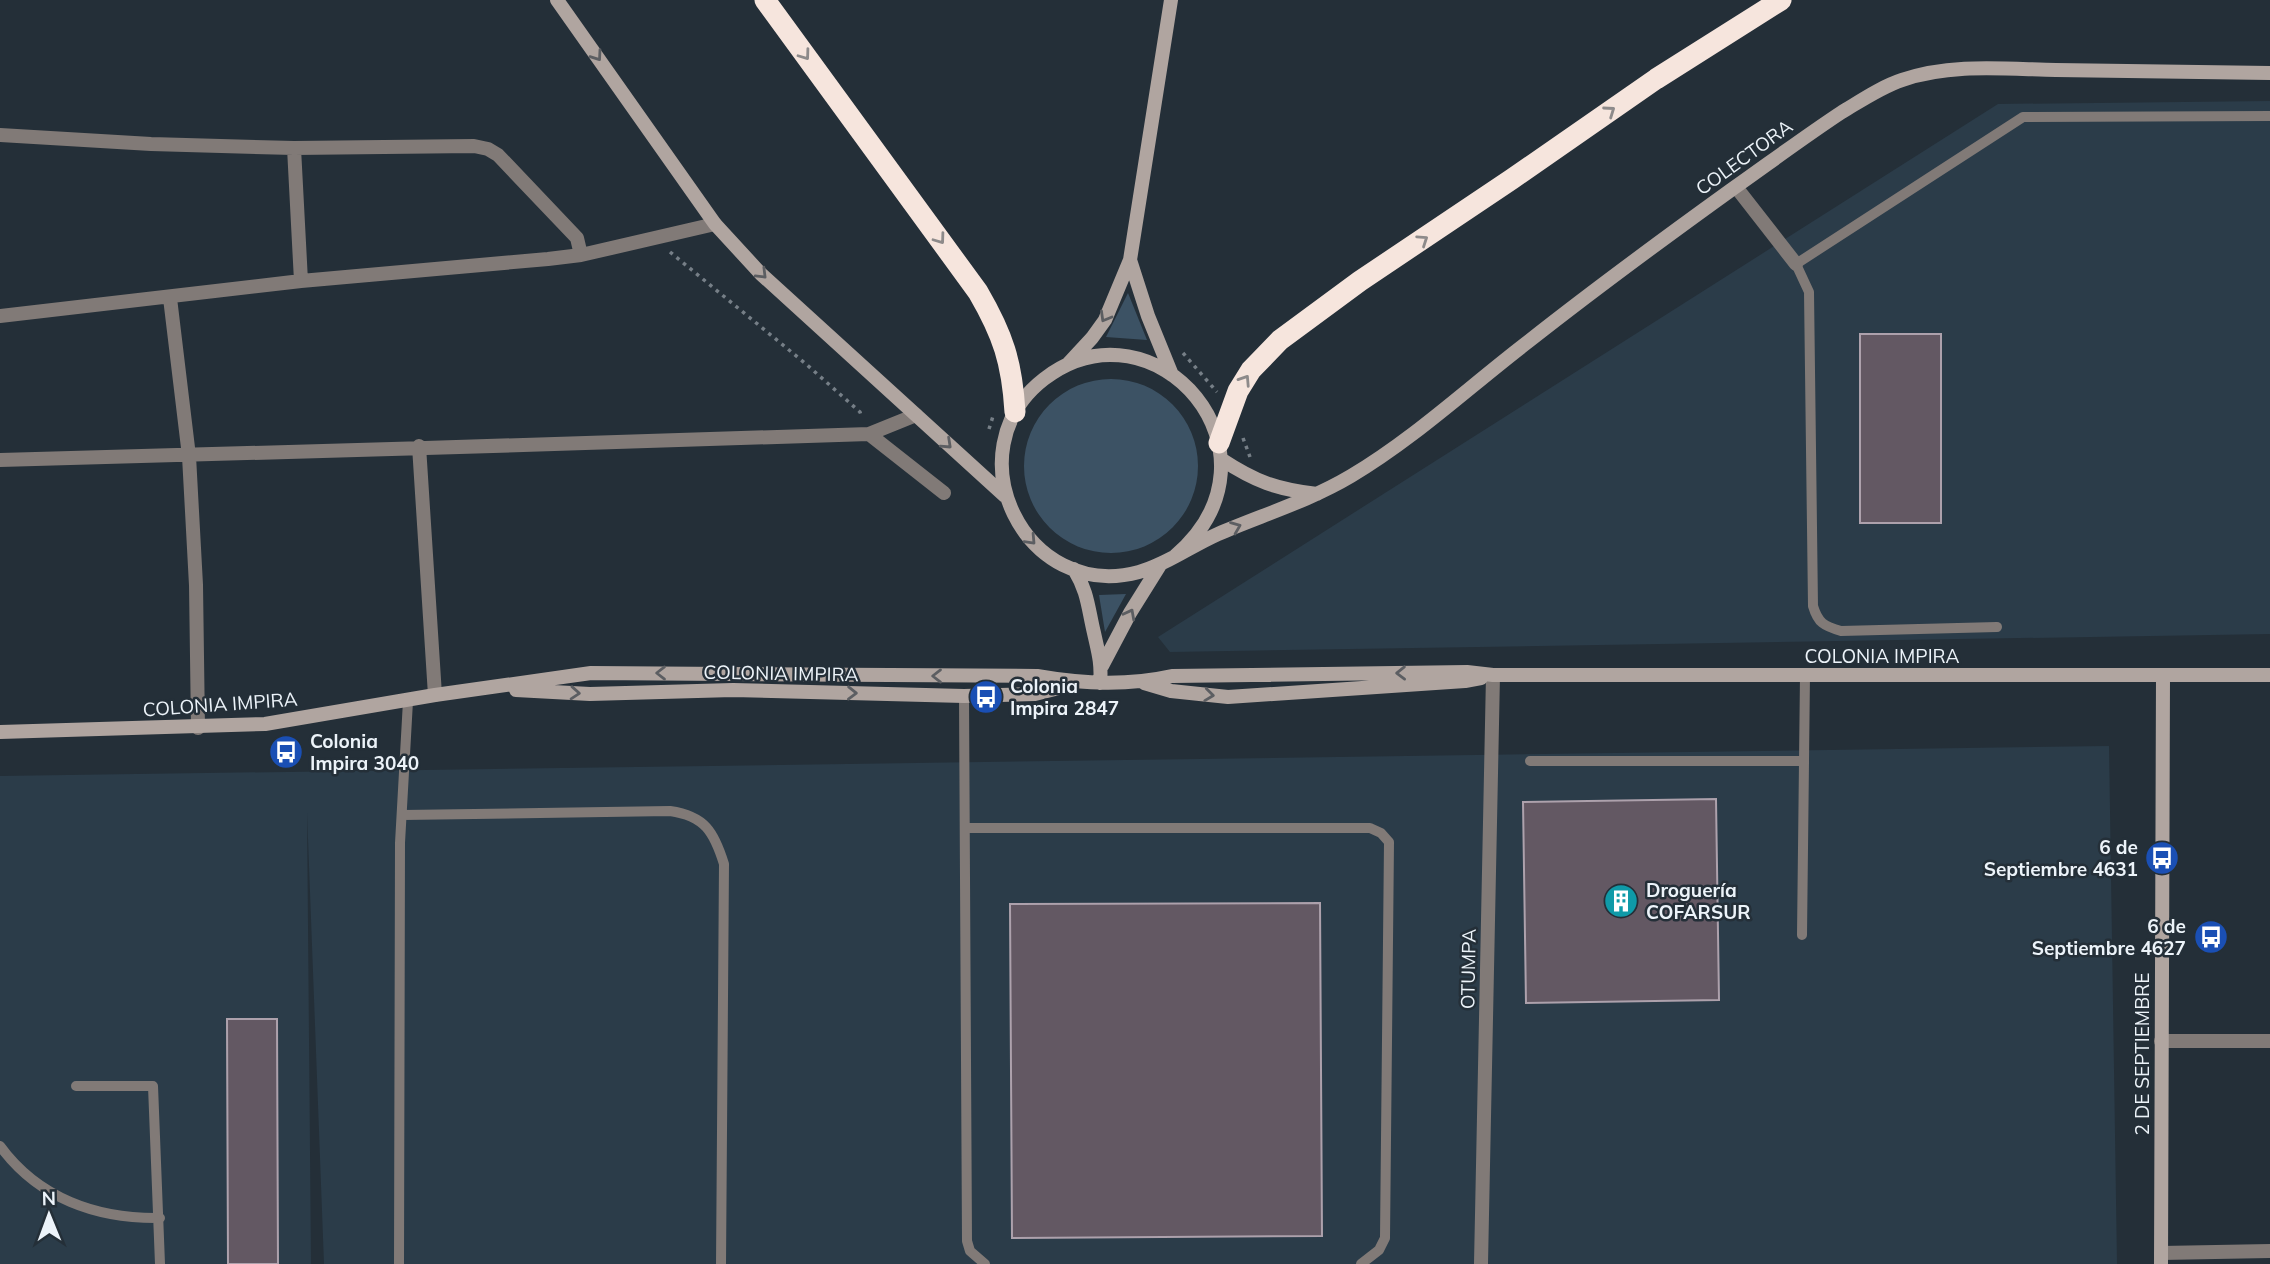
<svg xmlns="http://www.w3.org/2000/svg" width="2270" height="1264" font-family="Mulish,sans-serif">
  <style>
    .built { fill: #2b3c49 }
    .green { fill: #3c5264 }
    .building { fill: #635863; stroke: #ada1ac; stroke-width: 2 }
    .lines { fill: none; stroke-linecap: round; stroke-linejoin: round }
    .path { stroke: #767f87; stroke-width: 3.5; stroke-dasharray: 3.5 5; stroke-linecap: butt }
    .lane { stroke: #817a77; stroke-width: 10 }
    .street { stroke: #817a77; stroke-width: 14 }
    .secondary { stroke: #b0a5a0; stroke-width: 14 }
    .highway { stroke: #f6e5dd; stroke-width: 21 }
    .oneway { stroke: #8d8a8a }
    .oneway2 { stroke: #5c5e62 }
    .labels { text-anchor: middle; dominant-baseline: central; stroke-width: 5; stroke-linejoin: round; paint-order: stroke }
    .street-label { font-size: 19px; fill: #ecf3f9; stroke: #242f38 }
    .poi-label { font-size: 19px; font-weight: bold; fill: #ecf3f9; stroke: #242f38; text-anchor: start }
  </style>
  <rect width="100%" height="100%" fill="#242f38"/>
  <!-- built -->
  <path class="built" d="M2270,101V634L1170,652L1158,637L1998,104Z
    M2109,746L2117,1264H324L307,812L311,1264H0V776Z"/>
  <!-- green -->
  <path class="green" d="M1128,293L1147,340L1106,337Z
    M1024 466a87 87 0 1 1 174 0a87 87 0 1 1-174 0Z
    M1126,594L1105,632L1099,595Z"/>
  <!-- building -->
  <path class="building" d="M1860,334H1941V523H1860Z
    M1716,799L1719,1000L1526,1003L1523,802Z
    M1320,903L1322,1236L1012,1238L1010,904Z
    M227,1019H277L278,1264H228Z"/>
  <g class="lines">
    <!-- path -->
    <path class="path" d="M670,252L806,364L860,412L862,418
      M1183,353L1217,392
      M989,429L994,413
      M1243,438L1250,457"/>
    <!-- lane -->
    <path class="lane" d="M1997,627L1841,631C1824,626 1818,623 1813,606L1809,292L1796,264L2023,117L2270,116
      M964,696L967,1241L970,1251L985,1264
      M1530,761H1804
      M403,815L670,811C705,816 714,832 724,864L721,1264
      M965,828H1370L1381,833L1389,842L1385,1238L1379,1250L1361,1264
      M1802,935L1805,675
      M76,1086H153L160,1264
      M0,1146C38,1198 96,1219 160,1218
      M399,1264L400,843L408,701"/>
    <!-- street -->
    <path class="street" d="M0,135L151,144L294,148L474,146L488,149L498,155L577,238L581,255
      M294,148L301,281
      M1736,187L1796,264
      M170,298L189,456L196,585L198,728
      M0,316L301,281L548,259L581,255L715,224
      M869,434L944,493
      M419,446L435,695
      M0,460C290,454 579,442 869,434L916,415
      M2161,1041H2270
      M2161,1253L2270,1251
      M1481,1264L1493,675"/>
    <!-- secondary -->
    <path class="secondary" d="M557,0L715,224L761,274L1005,496
      M1130,260L1148,316L1172,375
      M1067,365L1092,338L1105,320L1130,260L1171,0
      M1221,459C1256,482 1276,489 1317,494
      M1175,556C1295,454 1155,294 1044,379C951,451 1025,603 1139,572C1167,564 1191,546 1218,534C1262,515 1309,501 1351,476C1415,438 1470,386 1529,341C1595,289 1663,239 1731,190C1768,164 1804,137 1842,112C1862,100 1881,87 1902,80C1951,63 2005,69 2056,70C2128,71 2199,72 2270,73
      M1074,569C1088,592 1088,608 1094,633C1098,651 1102,664 1100,683
      M1102,666L1130,613L1160,565
      M1144,683L1171,691L1228,697L1465,681L1481,678
      M516,690L590,694L733,690L964,696L1035,694L1071,685
      M0,732L265,724L435,695L591,673L1037,676C1082,684 1127,686 1172,676L1467,672L1493,675H2270
      M2161,1264L2163,676"/>
    <!-- highway -->
    <path class="highway" d="M765,0L978,292C1003,335 1012,362 1015,412
      M1219,443L1238,391L1251,370L1280,340L1360,281L1512,179L1656,79L1781,0"/>
  </g>
  <!-- one-way arrows -->
  <defs><path id="oneway-chevron" d="M-2-3.5L2.5 0L-2 3.5" fill="none" stroke-width="1.6" stroke-linecap="round" stroke-linejoin="round" transform="scale(1.75)"/></defs>
  <g class="oneway">
    <use href="#oneway-chevron" transform="translate(805 55) rotate(54)"/>
    <use href="#oneway-chevron" transform="translate(1610 111) rotate(-35)"/>
    <use href="#oneway-chevron" transform="translate(940 239) rotate(54)"/>
    <use href="#oneway-chevron" transform="translate(1423 240) rotate(-34)"/>
    <use href="#oneway-chevron" transform="translate(1245 380) rotate(-57)"/>
  </g>
  <g class="oneway2">
    <use href="#oneway-chevron" transform="translate(597 56) rotate(55)"/>
    <use href="#oneway-chevron" transform="translate(762 274) rotate(45)"/>
    <use href="#oneway-chevron" transform="translate(1105 317) rotate(120)"/>
    <use href="#oneway-chevron" transform="translate(947 444) rotate(43)"/>
    <use href="#oneway-chevron" transform="translate(1236 527) rotate(-22)"/>
    <use href="#oneway-chevron" transform="translate(1031 540) rotate(47)"/>
    <use href="#oneway-chevron" transform="translate(1130 614) rotate(-62)"/>
    <use href="#oneway-chevron" transform="translate(661 673) rotate(-180)"/>
    <use href="#oneway-chevron" transform="translate(1401 673) rotate(179)"/>
    <use href="#oneway-chevron" transform="translate(937 676) rotate(-180)"/>
    <use href="#oneway-chevron" transform="translate(575 693) rotate(4)"/>
    <use href="#oneway-chevron" transform="translate(852 693) rotate(1)"/>
    <use href="#oneway-chevron" transform="translate(1209 695) rotate(7)"/>
  </g>
  <!-- icons -->
  <defs>
    <g id="bus-disc" transform="scale(1.75)"><circle r="9.5" fill="#1a4fb4" stroke="#242f38"/><path d="M-5-6H5V4H4V6H2V4H-2V6H-4V4H-5ZM-3.5-4V0h7V-4ZM-3.5 1.2v1.5H-2V1.2ZM2 1.2v1.5H3.5V1.2Z" fill="#fff"/></g>
    <g id="building-disc" transform="scale(1.75)"><circle r="9.5" fill="#0f9aa8" stroke="#242f38"/><path d="M-4-6H4V6H1V3H-1V6H-4ZM-2.5-4.3h1.7v1.8h-1.7ZM.8-4.3h1.7v1.8H.8ZM-2.5-1h1.7V.8h-1.7ZM.8-1h1.7V.8H.8Z" fill="#fff"/></g>
  </defs>
  <g fill-rule="evenodd">
    <use href="#bus-disc" x="986" y="697"/>
    <use href="#bus-disc" x="286" y="752"/>
    <use href="#bus-disc" x="2162" y="858"/>
    <use href="#building-disc" x="1621" y="901"/>
    <use href="#bus-disc" x="2211" y="937"/>
  </g>
  <g class="labels">
    <!-- street labels -->
    <g class="street-label">
      <text transform="translate(1744 157) rotate(-36)">COLECTORA</text>
      <text x="1882" y="656">COLONIA IMPIRA</text>
      <text transform="translate(781 673) rotate(1)">COLONIA IMPIRA</text>
      <text transform="translate(220 704) rotate(-4)">COLONIA IMPIRA</text>
      <text transform="translate(1468 969) rotate(-89)">OTUMPA</text>
      <text transform="translate(2142 1054) rotate(-90)">2 DE SEPTIEMBRE</text>
    </g>
    <!-- poi labels -->
    <g class="poi-label">
      <text x="1010" y="686">Colonia<tspan x="1010" dy="22">Impira 2847</tspan></text>
      <text x="310" y="741">Colonia<tspan x="310" dy="22">Impira 3040</tspan></text>
      <text x="2138" y="847" text-anchor="end">6 de<tspan x="2138" dy="22">Septiembre 4631</tspan></text>
      <text x="1646" y="890">Droguería<tspan x="1646" dy="22">COFARSUR</tspan></text>
      <text x="2186" y="926" text-anchor="end">6 de<tspan x="2186" dy="22">Septiembre 4627</tspan></text>
    </g>
  </g>
  <!-- north arrow -->
  <g transform="translate(49 1215) rotate(359)" stroke="#242f38" stroke-width="5" paint-order="stroke">
  <path d="M0-5L12 26L0 18L-12 26Z" fill="#ecf3f9"/>
  <text y="-10" font-size="19" font-weight="bold" text-anchor="middle" fill="#ecf3f9">N</text>
  </g>
</svg>
